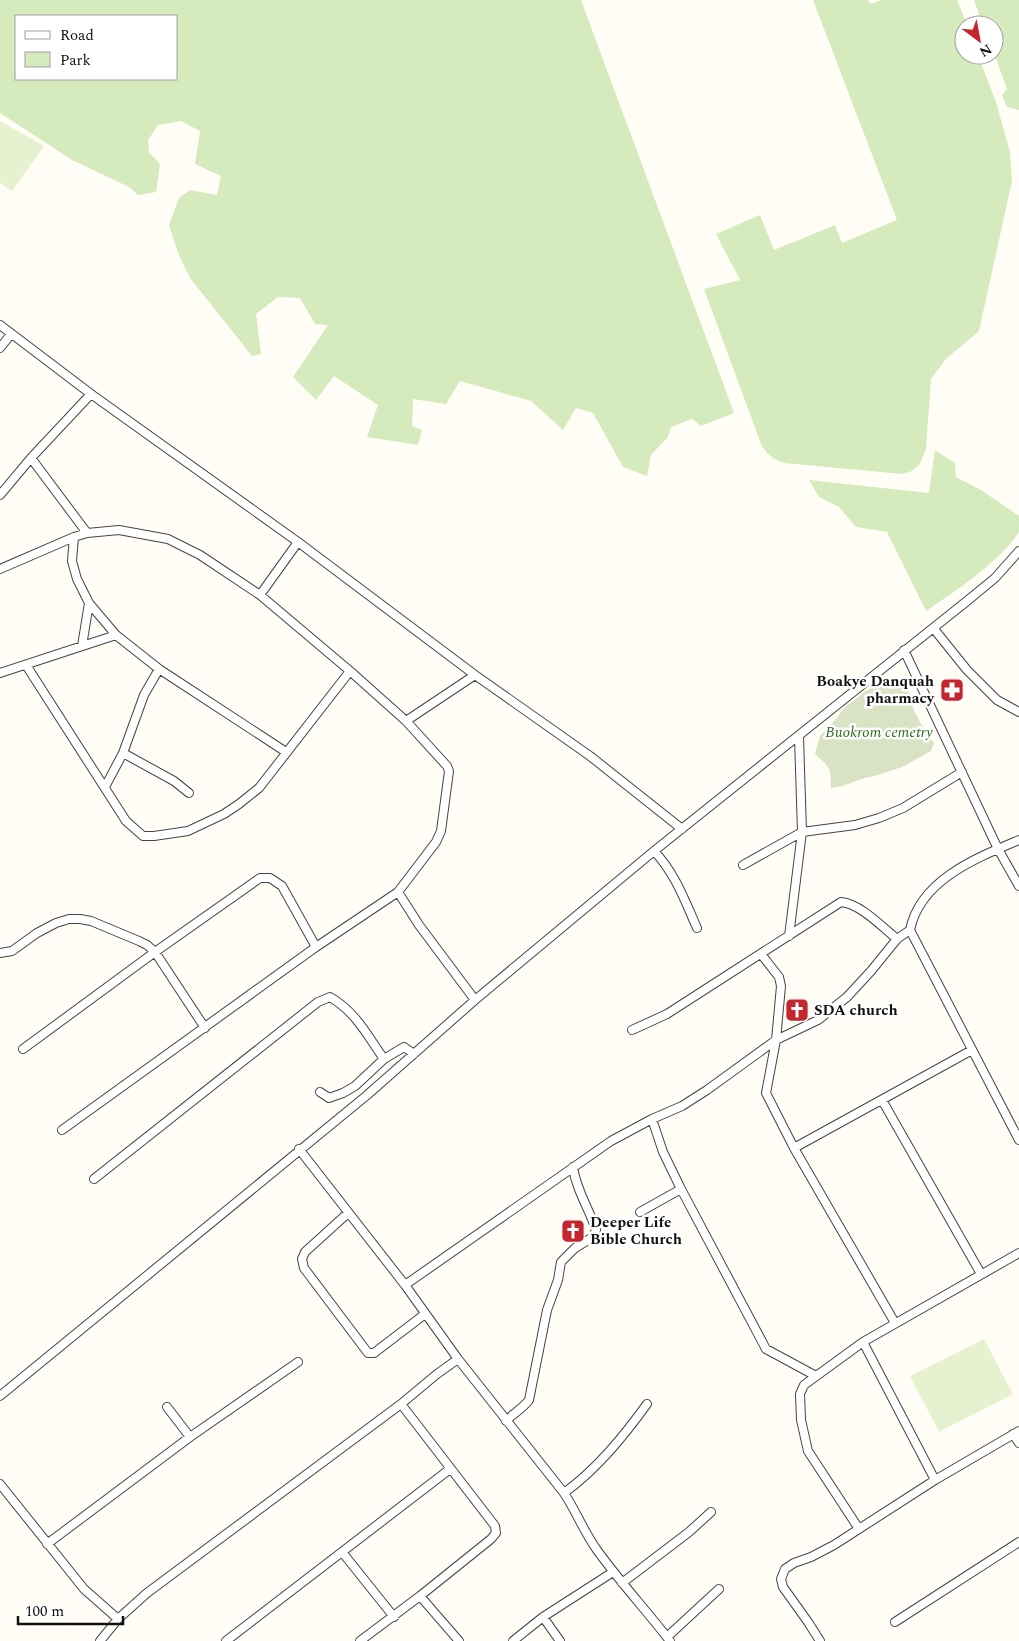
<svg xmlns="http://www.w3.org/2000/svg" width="1019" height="1641" font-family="Spectral,serif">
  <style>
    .green { fill: #d5ebbd; fill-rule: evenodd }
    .cemetery { fill: #d9e3c4 }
    .pitch { fill: #e6f2cf }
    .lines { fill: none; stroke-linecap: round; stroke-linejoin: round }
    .minor-casing { stroke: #444; stroke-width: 10 }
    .minor { stroke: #fff; stroke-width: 8 }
    .labels { text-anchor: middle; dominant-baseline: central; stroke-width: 5; stroke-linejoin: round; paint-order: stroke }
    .poi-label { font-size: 15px; font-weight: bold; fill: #111; stroke: #fff; text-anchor: start }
    .park-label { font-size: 15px; font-style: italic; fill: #2f6b1f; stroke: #fff }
  </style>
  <rect width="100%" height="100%" fill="#fffdf5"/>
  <!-- green -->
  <path class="green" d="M0,0H581L734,413L701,426L692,419L671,427L668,437L651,455L647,476L623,467L593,413L576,408L563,430L531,401L460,381L446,404L413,399L412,426L422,430L418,445L367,437L378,405L334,376L316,400L293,377L328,325L315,324L300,298L278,297L256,314L261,354L252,356L190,278L178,253L169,225L179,198L190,190L217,195L221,176L195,164L200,131L181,121L158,125L148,140L149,152L160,164L156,192L138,195L129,187L72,160L0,113ZM176,16V79H16V16Z
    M813,0H868L870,4L882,0H957L967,25H964V55H978L996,102L1010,152L1012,181L979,331L946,359L931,379L926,449L920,464L912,471L902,474L784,463C773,459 767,455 761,444L704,289L740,280L716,234L760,215L774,250L835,225L842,243L897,220Z
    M974,0H1019V110L1007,107L1002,95L1007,89L994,53V25H983Z
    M935,450L955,463L956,477L981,490L1019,516V532C999,562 956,591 926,611L887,532L856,527L839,507L819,497L809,480L929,493Z"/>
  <!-- cemetery -->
  <path class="cemetery" d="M892,678L901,680L908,690L912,698L913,709L926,733L934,743L931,751L902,767L878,775L858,780L843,786L831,788C831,765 829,768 815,754L820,736L837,718L844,708L867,690Z"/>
  <!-- pitch -->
  <path class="pitch" d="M0,121L44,146L12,191L0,183Z
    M984,1339L1013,1394L939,1432L910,1376Z"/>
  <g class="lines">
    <!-- minor casing -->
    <g class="minor-casing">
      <path id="minor" d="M0,325L91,394L298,542L475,675L590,756L682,829
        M0,348L11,334
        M31,458L87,533
        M0,495L31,458L91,394
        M74,537L72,561L77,579L89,603L116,635L159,669L286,752
        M0,569L74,537L87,533L119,530L168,539L200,555L260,595L350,671L406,721L447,766L449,771L441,831L436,842L398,892L316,947L62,1130
        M260,595L298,542
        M934,629L967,670L997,700L1019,712
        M82,646L89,603
        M904,650L998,849L1019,886
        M26,665L126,821L143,836H154L188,831L224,814L239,804L259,788L350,671
        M159,669L144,695L123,753L174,781L189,793
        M0,673L116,635
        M406,721L475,675
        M105,787L123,753
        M654,851C675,873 685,901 697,928
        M743,865L802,832L855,825L879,818L903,808L962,772
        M398,892L419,925L475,1000
        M910,930L1019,1140
        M789,936L802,832L799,737
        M0,953L12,951L37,933L56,923L69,919H80L91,921L139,941L147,945L155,952L205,1028
        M761,954L779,977L781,986L776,1040L766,1093L794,1148L895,1323
        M632,1030L667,1014L841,902C861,904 882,927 897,939
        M23,1049L155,952L260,878H270L282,886L316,947
        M320,1092L329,1098L343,1093L355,1086L384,1059L404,1047L414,1054
        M882,1100L981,1274
        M652,1119L663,1152L681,1189L766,1349L816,1376
        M794,1148L972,1050
        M299,1149L405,1285L458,1359L564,1493C576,1511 584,1532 597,1550C620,1582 646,1610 670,1641
        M94,1179L318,1002L330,997C356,1012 367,1035 384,1059
        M640,1212L681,1189
        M348,1213L305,1252L302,1259L304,1268L368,1353H374L425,1314
        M405,1285L611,1141L652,1119L682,1106L707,1090L776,1040L818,1020L847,997L871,971L897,939L910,930C920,880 976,858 1019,840
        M863,1342L935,1480
        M0,1396L366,1096L475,1000L654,851L967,601L995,578L1019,551
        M167,1407L190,1437
        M506,1421C513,1414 523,1408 529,1400L547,1310L558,1280L561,1262L575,1248L593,1237L596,1230C589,1208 576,1190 573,1167
        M1013,1434L1019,1443
        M0,1484L84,1589L118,1619
        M564,1493C597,1469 623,1437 647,1404
        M859,1529L808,1451L801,1420L800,1394L804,1385L863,1342L1019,1253
        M47,1544L190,1437L298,1362
        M342,1552L394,1617
        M622,1583L689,1532L711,1512
        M420,1596L459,1641
        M543,1617L560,1641
        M895,1622L1019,1542
        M667,1637L719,1589
        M100,1641L118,1619L147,1593L401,1404L437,1374L458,1359
        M226,1641L450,1469
        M360,1641L420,1596L491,1539L496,1533L495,1526L401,1404
        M513,1641L543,1617L613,1572
        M820,1641L808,1622L783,1587L781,1579L785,1569L794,1563L811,1557L834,1545L935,1480L1019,1431"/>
    </g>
    <!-- minor -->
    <use href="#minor" class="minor"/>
  </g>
  <!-- icons -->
  <defs>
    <g id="pharmacy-square" transform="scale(1.25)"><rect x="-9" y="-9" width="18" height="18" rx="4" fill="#c4262e" stroke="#fff"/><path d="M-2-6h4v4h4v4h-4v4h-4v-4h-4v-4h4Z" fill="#fff"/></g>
    <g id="church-square" transform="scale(1.25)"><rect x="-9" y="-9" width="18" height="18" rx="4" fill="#c4262e" stroke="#fff"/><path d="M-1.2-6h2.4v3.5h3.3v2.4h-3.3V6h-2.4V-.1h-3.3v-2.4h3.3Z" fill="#fff"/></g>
  </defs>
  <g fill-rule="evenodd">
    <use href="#pharmacy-square" x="952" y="690"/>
    <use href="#church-square" x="797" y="1010"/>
    <use href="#church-square" x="573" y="1231"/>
  </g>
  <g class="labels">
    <!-- poi labels -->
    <g class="poi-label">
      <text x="934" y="681" text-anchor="end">Boakye Danquah<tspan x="934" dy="17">pharmacy</tspan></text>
      <text x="814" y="1010">SDA church</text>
      <text x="590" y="1222">Deeper Life<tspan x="590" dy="17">Bible Church</tspan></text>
    </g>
    <!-- park labels -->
    <g class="park-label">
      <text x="879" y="732">Buokrom cemetry</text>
    </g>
  </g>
  <!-- legend -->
  <rect x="15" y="15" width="162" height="65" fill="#ffffff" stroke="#a0a0a0"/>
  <rect x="25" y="31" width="25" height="8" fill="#ffffff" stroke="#a0a0a0"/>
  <text x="60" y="40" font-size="15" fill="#111111">Road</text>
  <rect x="25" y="52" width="25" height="15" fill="#d5ebbd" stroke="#a0a0a0"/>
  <text x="60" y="65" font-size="15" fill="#111111">Park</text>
  <!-- north arrow -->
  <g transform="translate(979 40) rotate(148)"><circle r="24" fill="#ffffff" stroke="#a0a0a0"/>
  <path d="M0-4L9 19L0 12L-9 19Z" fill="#c4262e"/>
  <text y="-8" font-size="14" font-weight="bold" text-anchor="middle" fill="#111111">N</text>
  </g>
  <!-- scale -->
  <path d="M18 1616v8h105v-8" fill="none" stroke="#111111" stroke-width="2.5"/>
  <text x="25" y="1616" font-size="15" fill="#111111" stroke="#ffffff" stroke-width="4" paint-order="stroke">100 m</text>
</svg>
